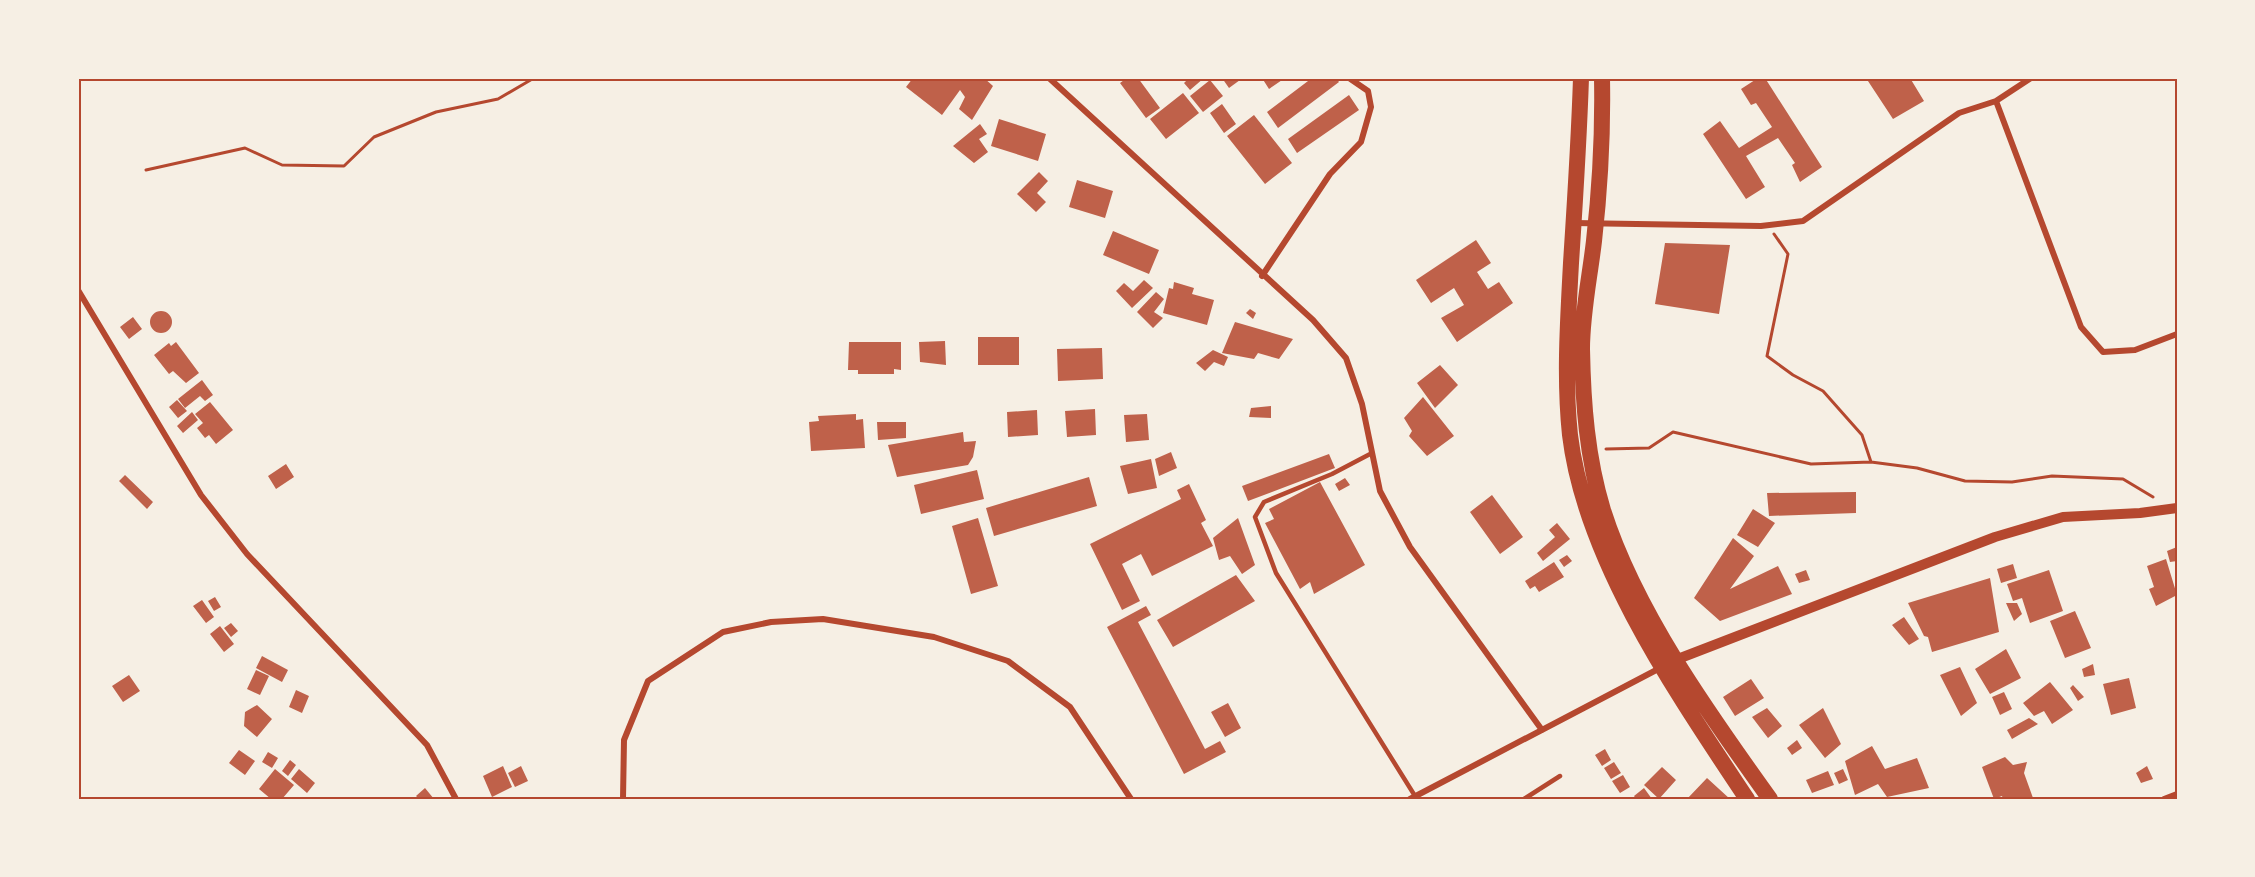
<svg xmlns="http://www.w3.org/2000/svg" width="2255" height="877" font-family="Spectral,serif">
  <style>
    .building { fill: #bf614a }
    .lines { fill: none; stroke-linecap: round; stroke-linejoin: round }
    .path { stroke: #b5482f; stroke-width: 3 }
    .service { stroke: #b5482f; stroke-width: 4.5 }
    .minor { stroke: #b5482f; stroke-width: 6 }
    .tertiary { stroke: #b5482f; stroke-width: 10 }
    .trunk { stroke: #b5482f; stroke-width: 16 }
    .neatline { fill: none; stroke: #b5482f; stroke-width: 2 }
  </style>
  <rect width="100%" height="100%" fill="#f6efe4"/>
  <!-- building -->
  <path class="building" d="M913,78H984L993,86L972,120L959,109L965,97L960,90L942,115L906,87Z
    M1127,78H1138L1160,108L1146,118L1120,83Z
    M1189,78H1204L1190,90L1184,83Z
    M1222,78H1238L1240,80L1229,88Z
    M1262,78H1285L1269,89Z
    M1312,78H1336L1339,82L1278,128L1267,112Z
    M1758,78H1765L1822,167L1800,182L1792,165L1795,163L1778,138L1746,156L1765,187L1746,199L1703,134L1720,121L1739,148L1772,127L1756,103L1751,105L1741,89Z
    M1866,78H1910L1924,101L1893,119Z
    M1210,80L1223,96L1203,112L1190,96Z
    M1183,93L1199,113L1166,139L1150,119Z
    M1349,95L1359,110L1297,153L1288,139Z
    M1222,104L1236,124L1224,133L1210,113Z
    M1254,115L1292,163L1265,184L1227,136Z
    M999,119L1046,134L1038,161L991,146Z
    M980,124L987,134L979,139L988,152L974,163L953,146Z
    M1039,172L1048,181L1037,193L1046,202L1036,212L1017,194Z
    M1077,180L1113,191L1105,218L1069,207Z
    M1113,231L1159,250L1149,274L1103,255Z
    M1476,240L1491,263L1477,272L1488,289L1499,282L1513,303L1457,342L1441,318L1464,305L1454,288L1431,303L1416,280Z
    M1665,243L1730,245L1719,314L1655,304Z
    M1144,280L1153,288L1132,308L1116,291L1124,283L1133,291Z
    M1174,282L1194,288L1192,294L1214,300L1207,325L1163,313L1169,288L1173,289Z
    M1156,292L1164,299L1154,312L1163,318L1153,328L1137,312Z
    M1250,309L1256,313L1253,319L1246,313Z
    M150 322a11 11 0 1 1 22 0a11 11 0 1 1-22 0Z
    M133,317L142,329L129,339L120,327Z
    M1235,322L1293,339L1279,359L1258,353L1254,359L1222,353Z
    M978,337H1019V365H978Z
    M945,341L946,365L920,362L919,342Z
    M176,342L199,373L186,383L173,371L169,374L154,355L169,343L171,346Z
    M849,342H901V370L894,369V374H858V370H848Z
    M1102,348L1103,379L1058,381L1057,349Z
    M1213,350L1228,357L1224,366L1214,362L1205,371L1196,363Z
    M1440,365L1458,385L1435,408L1417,383Z
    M202,380L213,395L205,401L200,396L185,408L178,399Z
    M1423,397L1454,436L1427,456L1409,436L1412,431L1404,418Z
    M177,400L187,411L178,418L169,407Z
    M210,402L233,430L216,444L209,435L205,438L197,428L203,423L195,414Z
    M1271,406V418L1249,417L1251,408Z
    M1095,409L1096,435L1067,437L1065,411Z
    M1037,410L1038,435L1008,437L1007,412Z
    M192,412L198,420L183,433L177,426Z
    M856,414V420L863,419L865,448L811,451L809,422L819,421L818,416Z
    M1147,414L1149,440L1126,442L1124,415Z
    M877,422H906V438L878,440Z
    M963,432L964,442L976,441L973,457L968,465L897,477L888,445Z
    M1171,452L1177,468L1159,476L1155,459Z
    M1329,454L1335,468L1248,501L1242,486Z
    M1151,459L1157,488L1128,494L1120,466Z
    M286,464L294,477L276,489L268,476Z
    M977,470L984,499L921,514L914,485Z
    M125,475L153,502L147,509L119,481Z
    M1089,477L1097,506L994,536L986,508Z
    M1345,478L1350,485L1339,491L1335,484Z
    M1320,482L1365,565L1314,594L1310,582L1300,589L1265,523L1274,519L1269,509Z
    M1189,484L1206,520L1201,523L1213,546L1152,576L1141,554L1122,564L1140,601L1122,610L1090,544L1181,499L1177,490Z
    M1856,492V513L1769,516L1767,493Z
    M1492,495L1523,537L1500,554L1470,512Z
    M1753,509L1775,523L1758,547L1737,535Z
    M978,518L998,586L971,594L952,526Z
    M1238,518L1255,565L1242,574L1230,556L1219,560L1213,538Z
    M1557,523L1570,539L1543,561L1537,553L1555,537L1549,530Z
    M1733,538L1754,556L1730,589L1778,566L1792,594L1720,621L1694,598Z
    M2177,547V561L2170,562L2167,551Z
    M1567,555L1572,561L1564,567L1559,560Z
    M2166,559L2177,595L2156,606L2149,589L2154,587L2147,566Z
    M1554,562L1564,577L1539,592L1535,586L1530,589L1525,581Z
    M2013,564L2017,578L2001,583L1997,569Z
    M1806,570L1810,580L1799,583L1795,574Z
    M2049,570L2063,611L2030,623L2022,598L2013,601L2007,584Z
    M1236,575L1255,601L1173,647L1157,620Z
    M1990,578L1999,632L1932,652L1928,637L1924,636L1908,603Z
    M215,597L221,607L214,611L208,601Z
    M202,600L214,617L206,623L193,606Z
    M2006,603H2017L2022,614L2014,621Z
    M1146,606L1151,615L1138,622L1205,749L1220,741L1226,752L1184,774L1107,627Z
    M2075,611L2091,648L2065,658L2050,621Z
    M1904,617L1919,639L1909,645L1892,625Z
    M231,623L238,631L231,637L224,628Z
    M220,626L234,644L224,652L210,634Z
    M2006,649L2021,678L1990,694L1975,669Z
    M262,656L288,670L282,682L256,668Z
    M2093,664L2095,675L2084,677L2082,669Z
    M1960,667L1977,703L1961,716L1940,675Z
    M256,670L269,676L260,695L247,689Z
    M129,675L140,691L123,702L112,686Z
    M2129,678L2136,708L2111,715L2103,684Z
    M1751,679L1764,698L1735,716L1723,697Z
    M2050,682L2073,710L2052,724L2044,711L2034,716L2023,703Z
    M2073,685L2084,697L2078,701L2070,688Z
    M296,690L309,696L302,713L289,707Z
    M2004,692L2012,709L2000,715L1992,697Z
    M1228,703L1241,728L1225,737L1211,712Z
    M257,705L272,719L257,737L244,726L245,712Z
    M1767,708L1782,726L1768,738L1752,717Z
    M1823,708L1841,744L1825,758L1799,725Z
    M2029,718L2038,724L2012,739L2007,730Z
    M1797,740L1802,748L1792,755L1787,748Z
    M1872,746L1885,769L1917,758L1929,788L1887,797L1878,784L1855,795L1845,761Z
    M1605,749L1611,760L1602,766L1595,755Z
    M239,750L255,761L245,775L229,763Z
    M268,752L278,758L272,768L262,762Z
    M2005,757L2013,765L2027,762L2024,773L2033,798L2003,799L2002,796L1994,799L1982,767Z
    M290,760L296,765L288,776L282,771Z
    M1614,762L1621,773L1611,779L1604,768Z
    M503,766L512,787L492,797L483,776Z
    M521,766L528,781L515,787L508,773Z
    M2147,766L2153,779L2141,783L2136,773Z
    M1662,767L1676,780L1659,799L1644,785Z
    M275,769L294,785L282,799H271L259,789Z
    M299,769L315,783L307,793L291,779Z
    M1843,769L1848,780L1839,784L1834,773Z
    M1828,771L1834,785L1812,793L1806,780Z
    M1623,775L1630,787L1620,793L1612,781Z
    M1707,778L1730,799H1687Z
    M425,788L434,799H419L416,796Z
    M1644,788L1652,799H1636L1634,796Z"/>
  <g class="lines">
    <!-- path -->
    <path class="path" d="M146,170L245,148L282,165L344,166L374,137L436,112L498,99L534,78
      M1774,234L1788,254L1767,356L1793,375L1823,391L1862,435L1871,462L1917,468L1965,481L2012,482L2052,476L2123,479L2153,497
      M1606,449L1649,448L1673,432L1811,464L1871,462"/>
    <!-- service -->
    <path class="service" d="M1372,453L1332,474L1264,502L1255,517L1276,573L1415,796
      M1524,799L1560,776"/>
    <!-- minor -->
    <path class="minor" d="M1049,78L1313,320L1346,358L1362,404L1380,491L1410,547L1542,730
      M1996,101L2081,327L2103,352L2135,350L2177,334
      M1574,223L1761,226L1803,221L1959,113L1996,101L2031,78
      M1262,276L1330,174L1361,142L1371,107L1368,91L1349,78
      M78,290L201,495L247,554L427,745L456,799
      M623,799L624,740L648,681L723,632L771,622L823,619L934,637L1008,661L1070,707L1131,799
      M1410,799L1662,667
      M2164,799L2177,794"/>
    <!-- tertiary -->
    <path class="tertiary" d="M1670,662L1995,537L2063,517L2140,513L2177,508"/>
    <!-- trunk -->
    <path class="trunk" d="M1581,78C1579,140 1575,202 1571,263C1568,320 1564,378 1570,435C1585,561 1678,695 1747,799
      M1602,78C1603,131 1600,188 1594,241C1590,276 1582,313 1582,349C1583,403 1587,458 1603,510C1635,611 1709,714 1770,799"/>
  </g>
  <!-- border -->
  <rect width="2255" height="877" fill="none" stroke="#f6efe4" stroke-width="159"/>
  <rect x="80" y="80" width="2096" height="718" class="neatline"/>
</svg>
